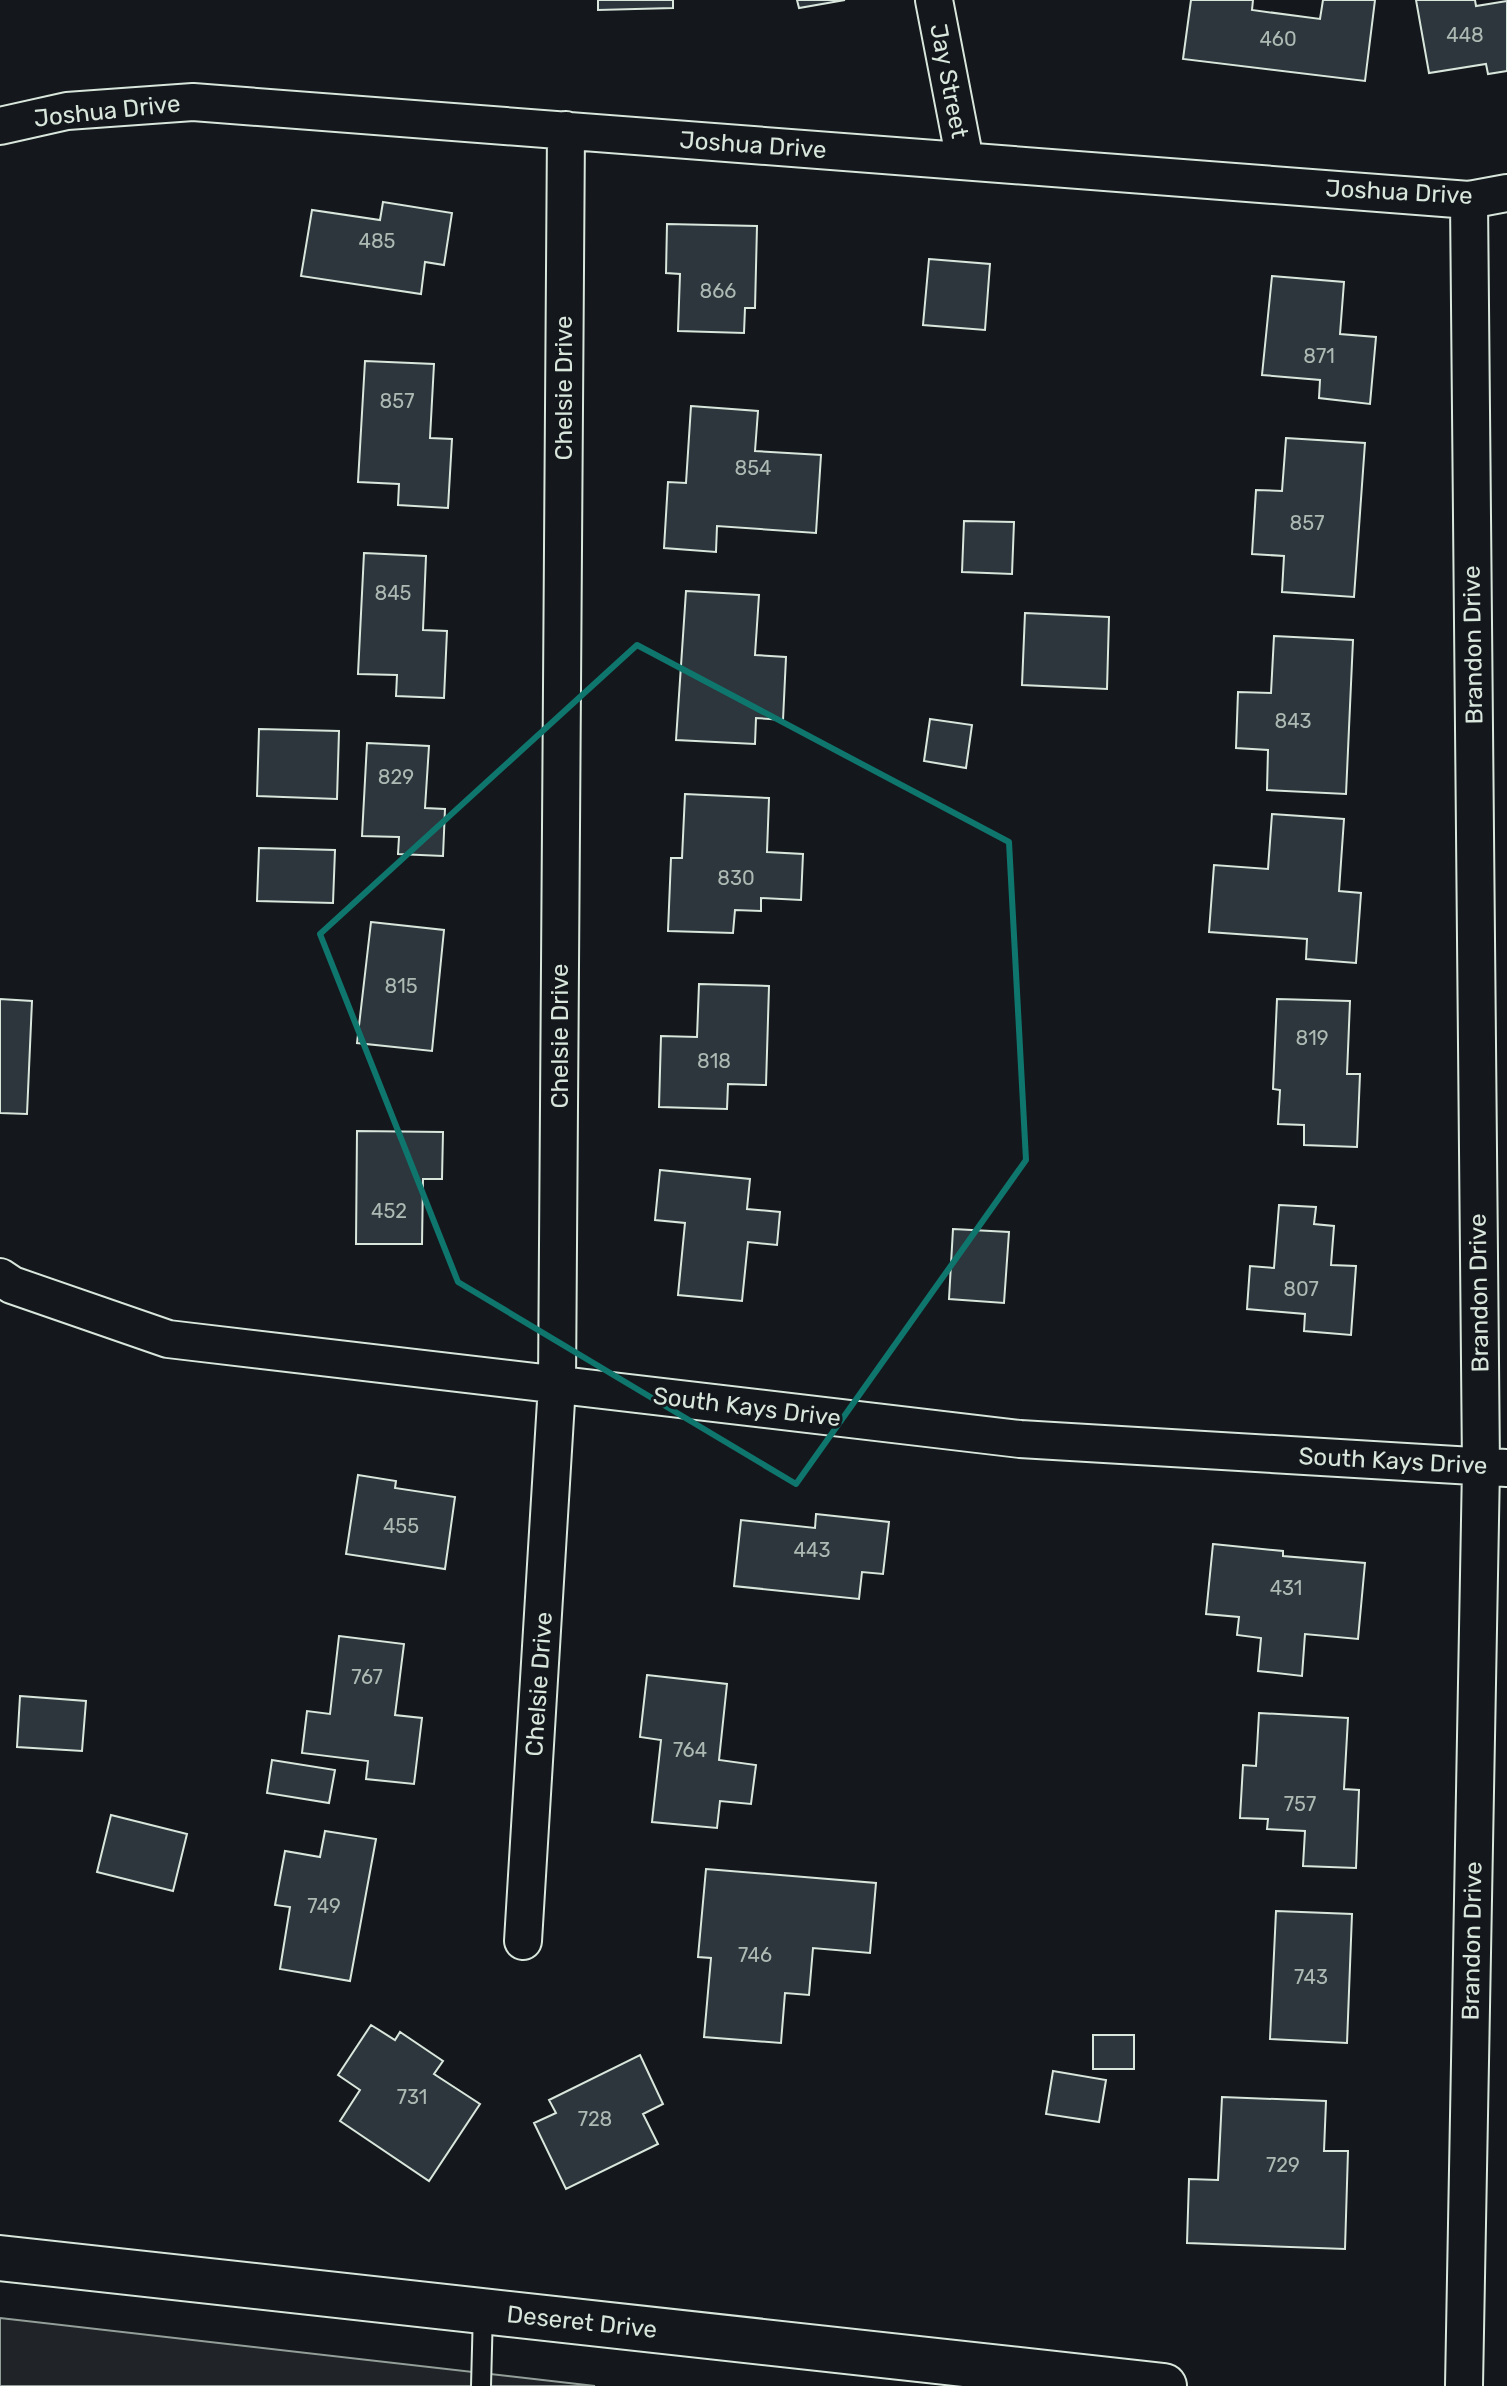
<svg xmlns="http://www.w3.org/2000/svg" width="1507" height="2386" font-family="Rubik,sans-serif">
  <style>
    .green { fill: #202428; stroke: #939e99; stroke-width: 2 }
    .building { fill: #2c363c; stroke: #d8e6dc; stroke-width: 2 }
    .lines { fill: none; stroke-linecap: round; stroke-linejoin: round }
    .lane-casing { stroke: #d8e6dc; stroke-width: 22 }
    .street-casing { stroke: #d8e6dc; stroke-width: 40 }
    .secondary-casing { stroke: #d8e6dc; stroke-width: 48 }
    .lane { stroke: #14181c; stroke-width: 18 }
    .street { stroke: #14181c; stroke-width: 36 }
    .secondary { stroke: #14181c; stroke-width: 44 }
    .marked { fill: none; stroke: #0f766e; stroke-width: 6; stroke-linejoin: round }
    .labels { text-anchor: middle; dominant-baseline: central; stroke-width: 6; stroke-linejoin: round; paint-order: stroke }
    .number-label { font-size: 20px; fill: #adbab4 }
    .street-label { font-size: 24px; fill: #d8e6dc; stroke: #14181c }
  </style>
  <rect width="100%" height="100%" fill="#14181c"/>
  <!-- green -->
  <path class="green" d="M0,2318L595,2386H0Z"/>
  <!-- building -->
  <path class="building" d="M598,0H673V8L598,10Z
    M797,0H845L799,8Z
    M1191,0H1253L1252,10L1320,19L1323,0H1375L1365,81L1183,59Z
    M1416,0H1475L1476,6L1507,1V71L1488,74L1486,64L1429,73Z
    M383,202L452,213L444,265L425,262L421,294L301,276L312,210L380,220Z
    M667,224L757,226L755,308H745L744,333L678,331L680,274L666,273Z
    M929,259L990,264L985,330L923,325Z
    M1272,276L1344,282L1340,334L1376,337L1370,404L1319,398L1320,380L1262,375Z
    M365,361L434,364L430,438L452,439L448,508L398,505L399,484L358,482Z
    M691,406L758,411L755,451L821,455L816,533L717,526L716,552L664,548L668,482L686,483Z
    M1286,438L1365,443L1354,597L1282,592L1284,556L1252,554L1256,490L1282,491Z
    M964,521L1014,522L1012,574L962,572Z
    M364,553L426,556L423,630L447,631L444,698L396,696L397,675L358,674Z
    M686,591L759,595L755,655L786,657L783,720L756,718L755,744L676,740Z
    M1025,613L1109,617L1107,689L1022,685Z
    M1274,636L1353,640L1346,794L1267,790L1268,750L1236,748L1238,692L1271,693Z
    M930,719L972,725L966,768L924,761Z
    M259,729L339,731L337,799L257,796Z
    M367,743L429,746L425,808L445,809L443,856L398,854L399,837L362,836Z
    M685,794L769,798L767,852L803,854L801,900L761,898V911L735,910L733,933L668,931L671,858H682Z
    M1272,814L1344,819L1339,891L1361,893L1356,963L1306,959L1307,939L1209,932L1214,865L1268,869Z
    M259,848L335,850L333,903L257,901Z
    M371,922L444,930L432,1051L357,1043Z
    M699,984L769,986L766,1085L728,1084L727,1109L659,1107L661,1036L697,1037Z
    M0,999L32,1001L27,1114L0,1113Z
    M1277,999L1350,1001L1347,1074H1360L1357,1147L1304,1145V1125L1278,1124L1280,1090L1273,1089Z
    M357,1131L443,1132L442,1179H423L422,1244H356Z
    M660,1170L750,1179L747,1209L780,1212L777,1245L748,1242L742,1301L678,1295L685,1223L655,1220Z
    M1279,1205L1316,1207L1314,1224L1334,1226L1331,1265L1356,1266L1351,1335L1304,1331L1305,1314L1247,1309L1250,1266L1274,1268Z
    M953,1229L1009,1232L1004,1303L949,1299Z
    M358,1475L396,1481L395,1488L455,1497L445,1569L346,1554Z
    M816,1514L889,1522L883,1574L862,1572L859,1599L734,1586L741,1520L815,1528Z
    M1213,1544L1283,1551V1556L1365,1563L1358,1639L1305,1634L1302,1676L1258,1671L1261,1638L1237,1635L1239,1617L1206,1614Z
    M339,1636L404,1644L395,1715L422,1718L414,1784L366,1779L368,1761L302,1753L307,1711L330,1714Z
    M647,1675L727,1684L719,1760L756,1765L751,1804L720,1801L717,1828L652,1822L661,1740L640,1737Z
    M20,1696L86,1701L82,1751L17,1747Z
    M1259,1713L1348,1718L1344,1789L1359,1790L1356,1868L1303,1866L1305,1831L1267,1829L1268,1819L1240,1818L1243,1765L1256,1766Z
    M272,1760L335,1770L329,1803L267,1793Z
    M111,1815L187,1834L173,1891L97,1872Z
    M325,1831L376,1839L350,1981L280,1969L290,1907L275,1905L285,1851L320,1857Z
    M706,1869L876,1883L870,1953L813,1948L809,1995L785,1993L781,2043L704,2037L711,1958L698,1957Z
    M1276,1911L1352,1914L1347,2043L1270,2039Z
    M371,2025L395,2040L400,2032L443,2061L434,2074L480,2104L429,2181L340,2121L360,2090L338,2075Z
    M1093,2035H1134V2069H1093Z
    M640,2055L663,2104L643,2114L658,2144L566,2189L534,2123L556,2113L549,2100Z
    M1053,2071L1106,2080L1099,2122L1046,2114Z
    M1222,2097L1326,2101L1324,2151H1348L1345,2249L1187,2243L1189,2179L1218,2180Z"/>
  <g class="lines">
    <!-- lane casing -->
    <g class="lane-casing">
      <path id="lane" d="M481,2386L483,2311"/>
    </g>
    <!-- street casing -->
    <g class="street-casing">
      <path id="street" d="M934,0L965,161
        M0,126L67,111L193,102L1469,200L1507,193
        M0,1277L12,1285L168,1339L1020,1439L1507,1468
        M523,1941L557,1385L566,130
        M1464,2386L1481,1467L1469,200"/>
    </g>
    <!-- secondary casing -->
    <g class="secondary-casing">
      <path id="secondary" d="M0,2258L1164,2386"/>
    </g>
    <!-- lane -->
    <use href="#lane" class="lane"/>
    <!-- street -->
    <use href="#street" class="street"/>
    <!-- secondary -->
    <use href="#secondary" class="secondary"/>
  </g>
  <!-- marked area -->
  <path class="marked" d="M637,645L1009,842L1026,1160L796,1484L458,1282L320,934Z"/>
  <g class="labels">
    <!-- number labels -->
    <g class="number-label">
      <text x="1465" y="35">448</text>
      <text x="1278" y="39">460</text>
      <text x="377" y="241">485</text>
      <text x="718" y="291">866</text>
      <text x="1319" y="356">871</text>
      <text x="397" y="401">857</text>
      <text x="753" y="468">854</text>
      <text x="1307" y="523">857</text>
      <text x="393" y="593">845</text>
      <text x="1293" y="721">843</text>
      <text x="396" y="777">829</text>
      <text x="736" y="878">830</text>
      <text x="401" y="986">815</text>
      <text x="1312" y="1038">819</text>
      <text x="714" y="1061">818</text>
      <text x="389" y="1211">452</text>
      <text x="1301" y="1289">807</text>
      <text x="401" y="1526">455</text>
      <text x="812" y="1550">443</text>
      <text x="1286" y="1588">431</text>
      <text x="367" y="1677">767</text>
      <text x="690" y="1750">764</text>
      <text x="1300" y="1804">757</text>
      <text x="324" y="1906">749</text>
      <text x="755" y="1955">746</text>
      <text x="1311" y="1977">743</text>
      <text x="412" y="2097">731</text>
      <text x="595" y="2119">728</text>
      <text x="1283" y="2165">729</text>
    </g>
    <!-- street labels -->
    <g class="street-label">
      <text transform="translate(949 81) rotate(79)">Jay Street</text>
      <text transform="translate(107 111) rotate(-6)">Joshua Drive</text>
      <text transform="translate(753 145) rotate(4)">Joshua Drive</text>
      <text transform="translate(1399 192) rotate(3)">Joshua Drive</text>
      <text transform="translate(564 388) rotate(-90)">Chelsie Drive</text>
      <text transform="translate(1473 645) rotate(-91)">Brandon Drive</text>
      <text transform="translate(560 1036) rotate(-90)">Chelsie Drive</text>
      <text transform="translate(1479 1293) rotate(-91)">Brandon Drive</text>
      <text transform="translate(747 1407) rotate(7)">South Kays Drive</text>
      <text transform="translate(1393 1461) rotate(3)">South Kays Drive</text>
      <text transform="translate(539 1684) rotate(-86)">Chelsie Drive</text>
      <text transform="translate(1472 1941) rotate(-89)">Brandon Drive</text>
      <text transform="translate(582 2322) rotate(6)">Deseret Drive</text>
    </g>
  </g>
</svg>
